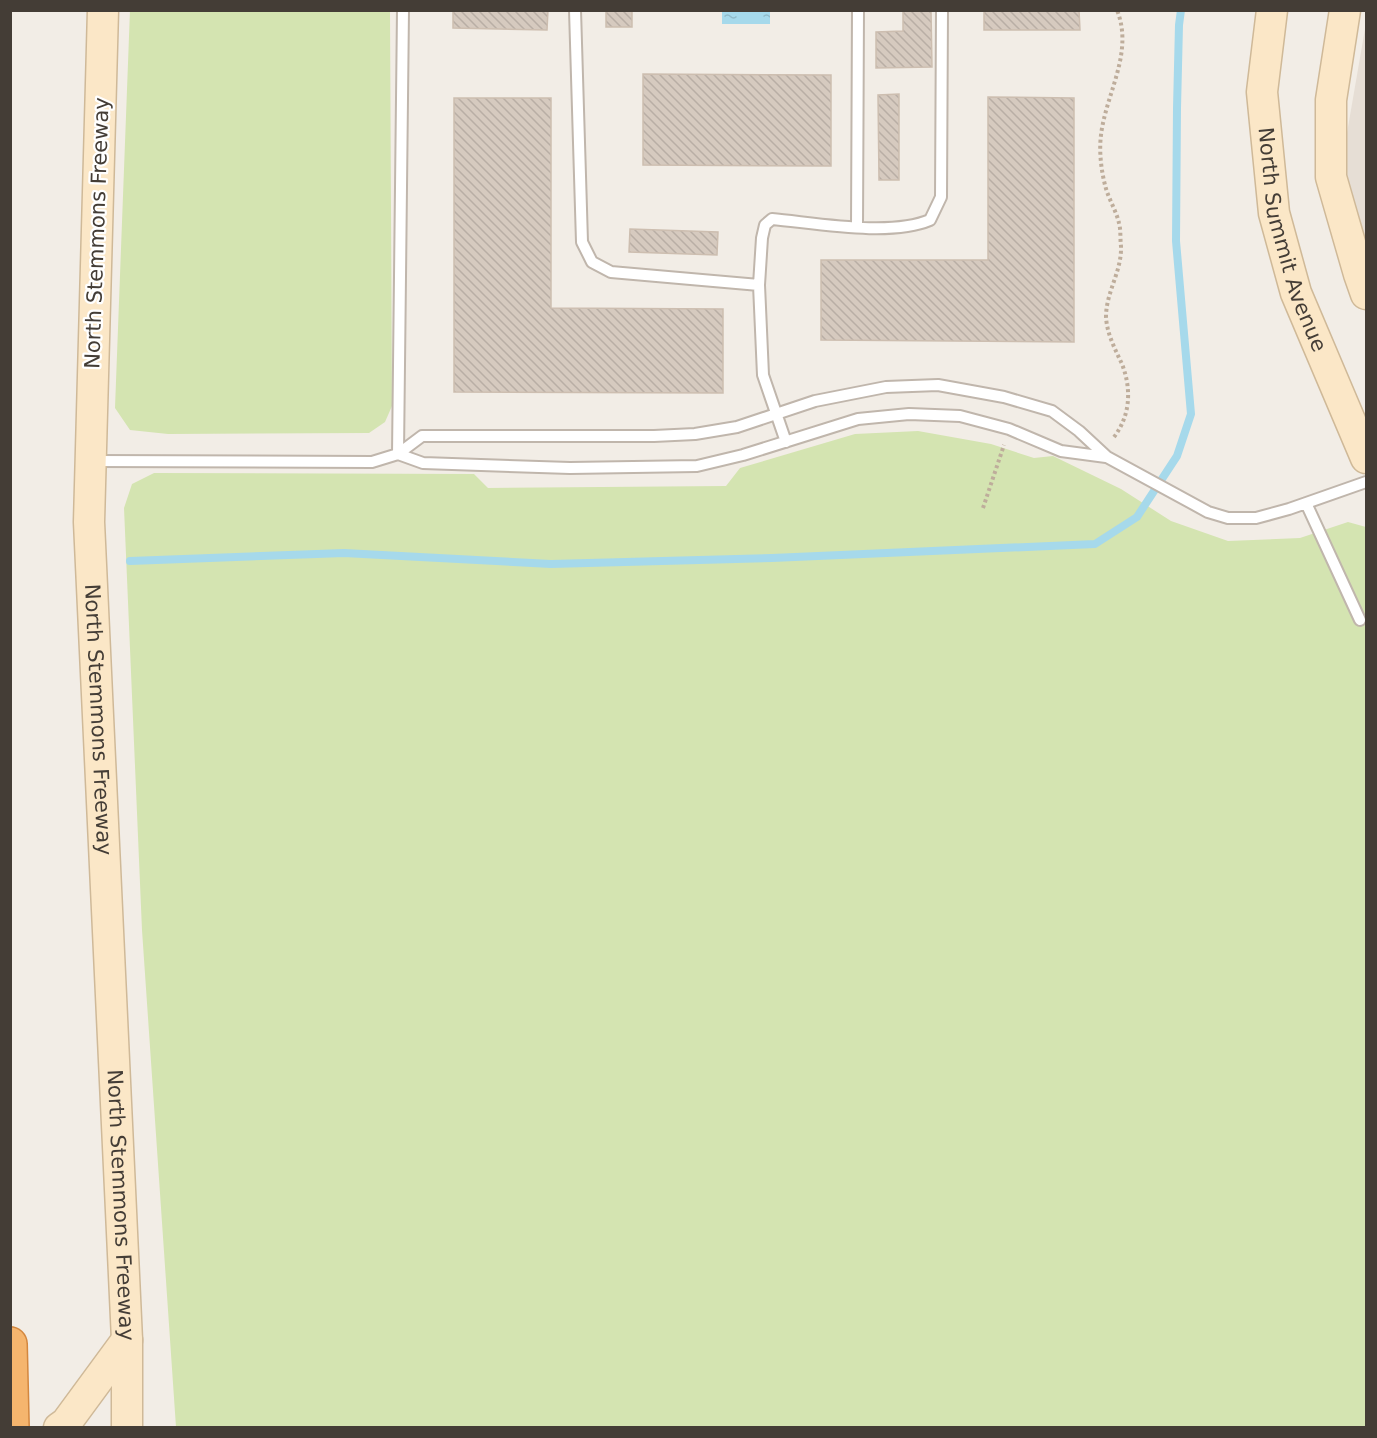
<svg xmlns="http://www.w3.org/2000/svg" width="1377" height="1438" font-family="'DejaVu Sans',sans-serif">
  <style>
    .residential { fill: #e6ded5 }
    .green { fill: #d4e4b1 }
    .water { fill: url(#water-ripples) }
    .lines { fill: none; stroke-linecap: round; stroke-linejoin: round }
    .stream { stroke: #a6d9eb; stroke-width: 8 }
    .building { fill: url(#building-back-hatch); stroke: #cdbeb0; stroke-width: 1.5 }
    .lane-casing { stroke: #c0b6ac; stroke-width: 14 }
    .secondary-casing { stroke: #cfb998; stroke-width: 33 }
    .highway-casing { stroke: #d3873f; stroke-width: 36 }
    .path { stroke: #bead9b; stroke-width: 4; stroke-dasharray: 3 3; stroke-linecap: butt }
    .lane { stroke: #fff; stroke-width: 10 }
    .secondary { stroke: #fbe7c7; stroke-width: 30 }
    .highway { stroke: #f5b56e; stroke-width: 33 }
    .labels { text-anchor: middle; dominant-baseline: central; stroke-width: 4.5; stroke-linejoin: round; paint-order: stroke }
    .street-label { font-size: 21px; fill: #443d36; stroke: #fff }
  </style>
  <defs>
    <pattern id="water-ripples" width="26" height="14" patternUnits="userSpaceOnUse" patternTransform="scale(1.5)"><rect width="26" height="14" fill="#a6d9eb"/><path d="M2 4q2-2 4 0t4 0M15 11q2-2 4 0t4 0" fill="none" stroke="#90bbca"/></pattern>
    <pattern id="building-back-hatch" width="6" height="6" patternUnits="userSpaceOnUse" patternTransform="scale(1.5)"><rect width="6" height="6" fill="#d6cabf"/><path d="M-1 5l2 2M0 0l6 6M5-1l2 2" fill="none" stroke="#b9aea5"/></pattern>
  </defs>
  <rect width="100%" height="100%" fill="#f2ede6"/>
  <!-- residential -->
  <path class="residential" d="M1366,23V243L1352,206L1343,156Z"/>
  <!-- green -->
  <path class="green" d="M130,10L390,11L392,406L385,422L369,433L168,434L130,430L115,408Z
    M918,431L991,444L1034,458L1053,456L1121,489L1171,521L1228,541L1300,538L1348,522L1366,527V1427H176L142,930L124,508L132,484L154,473L474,474L488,488L726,486L740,468L855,434Z"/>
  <!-- water -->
  <path class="water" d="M722,11H770V24H722Z"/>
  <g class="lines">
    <!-- stream -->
    <path class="stream" d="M130,561L344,553L551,564L772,558L1095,544L1137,517L1177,456L1191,414L1176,241L1177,108L1179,25L1181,10"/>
  </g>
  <!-- building -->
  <path class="building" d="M453,10H548L547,30L453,28Z
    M606,10H632V27H606Z
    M903,10H931L932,67L876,68V32L903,31Z
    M984,10H1079L1080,30H984Z
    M643,74L831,75V166L643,165Z
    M899,94V180H879L878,95Z
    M988,97L1074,98V342L821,340V260H988Z
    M454,98H551V308L723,309V393L454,392Z
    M630,229L718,232L717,255L629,252Z"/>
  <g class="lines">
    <!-- lane casing -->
    <g class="lane-casing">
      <path id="lane" d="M575,10L582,242L592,262L611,272L759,285
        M857,227L858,10
        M786,442L763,375L759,285L762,238L765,225L772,219C816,223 890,237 930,220L941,197L942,10
        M398,454L422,436H654L695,434L737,427L815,401L886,387L938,385L1004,397L1052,411L1079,431L1107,457L1208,512L1228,518H1256L1289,509L1366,482
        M398,454L423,463L570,468L697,466L743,455L858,419L909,414L960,416L1009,429L1061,451L1106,457
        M93,461L372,462L398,454L403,10
        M1306,503L1360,620"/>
    </g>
    <!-- secondary casing -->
    <g class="secondary-casing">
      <g id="secondary">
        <path id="s1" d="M103,10L89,522L127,1340V1428"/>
        <path id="s2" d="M1272,10L1262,92L1274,213L1296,293L1366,458"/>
        <path d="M1345,10L1331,100V177L1359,274L1366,294"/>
        <path d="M59,1428L66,1423L127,1340"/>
      </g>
    </g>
    <!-- highway casing -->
    <g class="highway-casing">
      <path id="highway" d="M10,1344L12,1428"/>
    </g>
    <!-- path -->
    <path class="path" d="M1114,437C1130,416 1132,390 1122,364C1115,349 1107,334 1106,317C1106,292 1122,271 1121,246C1120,239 1121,230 1119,223C1116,210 1108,198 1105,185C1101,169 1099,151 1101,135C1106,93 1134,53 1117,10
      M983,508L1004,445"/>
    <!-- lane -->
    <use href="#lane" class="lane"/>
    <!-- secondary -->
    <use href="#secondary" class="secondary"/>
    <!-- highway -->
    <use href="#highway" class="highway"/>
  </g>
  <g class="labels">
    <!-- street labels -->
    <g class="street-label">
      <text transform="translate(97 233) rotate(-88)">North Stemmons Freeway</text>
      <text stroke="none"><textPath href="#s2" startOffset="234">North Summit Avenue</textPath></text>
      <text stroke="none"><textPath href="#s1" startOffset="710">North Stemmons Freeway</textPath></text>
      <text stroke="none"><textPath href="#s1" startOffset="1196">North Stemmons Freeway</textPath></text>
    </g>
  </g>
  <!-- border -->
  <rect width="1377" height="1438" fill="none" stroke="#443d36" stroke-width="24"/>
</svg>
